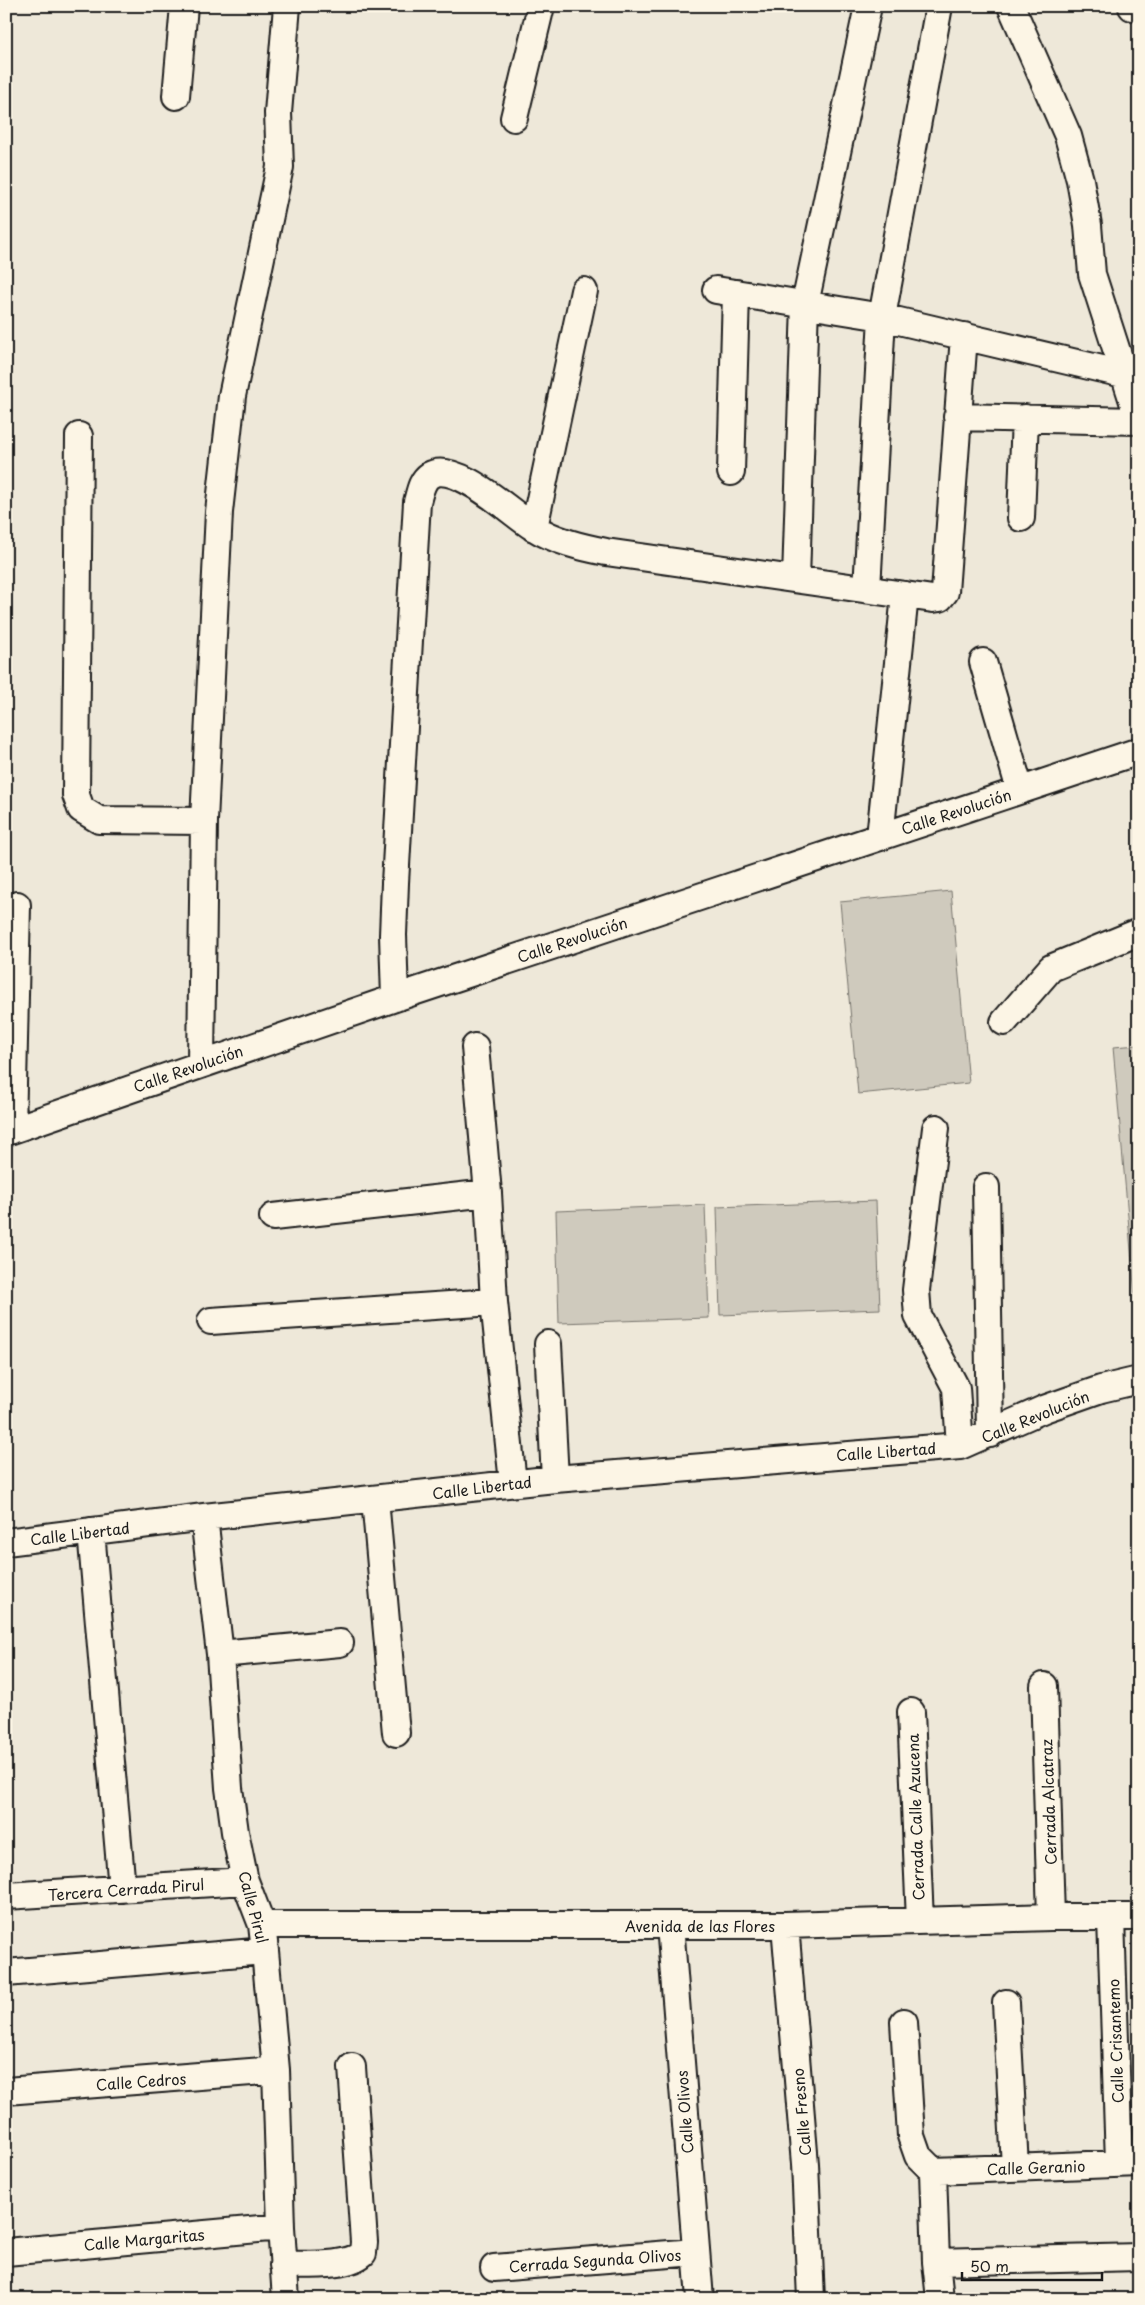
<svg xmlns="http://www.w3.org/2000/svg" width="1145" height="2305" font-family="'Playpen Sans',sans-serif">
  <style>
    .green { fill: #cfcabd; stroke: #76736c }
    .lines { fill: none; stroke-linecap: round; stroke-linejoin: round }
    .minor-casing { stroke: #1c1c1c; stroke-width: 30 }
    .minor { stroke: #fcf5e5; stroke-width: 26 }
    .labels { text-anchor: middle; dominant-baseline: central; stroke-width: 4.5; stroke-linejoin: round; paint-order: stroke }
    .street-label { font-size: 15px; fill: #1c1c1c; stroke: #fcf5e5 }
  </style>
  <rect width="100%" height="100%" fill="#eee8d9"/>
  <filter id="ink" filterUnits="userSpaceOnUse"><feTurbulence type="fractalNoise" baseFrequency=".02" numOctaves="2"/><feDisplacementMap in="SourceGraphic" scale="10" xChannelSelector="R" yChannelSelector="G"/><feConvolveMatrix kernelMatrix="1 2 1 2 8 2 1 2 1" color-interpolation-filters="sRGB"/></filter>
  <g filter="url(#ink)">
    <!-- green -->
    <path class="green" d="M951,891L969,1083L858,1094L840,902Z
      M1139,1045V1341L1113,1047Z
      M876,1201L880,1309L720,1315L717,1207Z
      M705,1205L709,1318L559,1323L556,1211Z"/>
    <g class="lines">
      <!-- minor casing -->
      <g class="minor-casing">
        <path id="minor" d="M1011,6L1068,136L1080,180L1088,225L1092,274L1139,420
          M1132,7V6
          M176,96L184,6
          M514,118L541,6
          M716,290L882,317L1123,374
          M957,417L1139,421
          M79,436L76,795L81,809L99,820L204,821
          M731,472L736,293
          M1021,518L1025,418
          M534,528L584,291
          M796,579L805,304L868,6
          M867,589L882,317L939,6
          M983,662L1020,790
          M880,837L905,595
          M395,998L393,935L395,883L417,502C420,492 421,481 430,475C456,460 512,514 533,527C555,541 581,547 606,552L905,595L933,599L940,598L945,592L964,336
          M1004,1022L1051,968L1139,932
          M475,1047L488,1193
          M201,1063L204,821L219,512L232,396L280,167L278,113L287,6
          M936,1128L916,1290L918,1316L956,1388L960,1446
          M12,1130L17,905
          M6,1132L395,998L1139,751
          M986,1187L990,1434
          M273,1217L488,1193L494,1302L513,1483
          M211,1321L494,1302
          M548,1344L555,1479
          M375,1499L396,1733
          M204,1517L220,1654L229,1788L235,1832L245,1881L262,1925L265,1951L276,2070L281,2227L286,2299
          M91,1531L122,1889
          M6,1542L204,1517L555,1479L960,1446L1044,1409L1101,1389L1139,1380
          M220,1654L340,1643
          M1044,1686L1051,1917
          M911,1712L920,1921
          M6,1896L245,1881
          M1111,1918L1119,2163
          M262,1925H785L1051,1917H1139
          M670,1925L700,2299
          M785,1925L805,2164L811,2299
          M6,1973L265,1951
          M1006,2003L1015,2167
          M904,2022L911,2136L918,2156L933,2171
          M6,2091L276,2070
          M933,2171L1139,2163
          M933,2171L936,2262L940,2299
          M6,2252L281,2227
          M936,2262L1139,2257
          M283,2265C305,2264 347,2268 363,2253L364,2242L352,2067
          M494,2268L695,2252"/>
      </g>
      <!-- minor -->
      <use href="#minor" class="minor"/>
    </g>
  </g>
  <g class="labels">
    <!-- street labels -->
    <g class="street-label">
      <text transform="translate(956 811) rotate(-18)">Calle Revolución</text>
      <text transform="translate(572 939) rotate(-18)">Calle Revolución</text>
      <text transform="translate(188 1068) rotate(-19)">Calle Revolución</text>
      <text transform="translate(1035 1416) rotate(-22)">Calle Revolución</text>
      <text transform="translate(886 1451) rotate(-4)">Calle Libertad</text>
      <text transform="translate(482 1487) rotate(-7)">Calle Libertad</text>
      <text transform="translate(80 1533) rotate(-7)">Calle Libertad</text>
      <text transform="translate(1048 1802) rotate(-92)">Cerrada Alcatraz</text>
      <text transform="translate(915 1817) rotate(-92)">Cerrada Calle Azucena</text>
      <text transform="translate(126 1889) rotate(-4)">Tercera Cerrada Pirul</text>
      <text transform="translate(254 1907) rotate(75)">Calle Pirul</text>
      <text x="700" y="1925">Avenida de las Flores</text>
      <text transform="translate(1115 2041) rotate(-92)">Calle Crisantemo</text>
      <text transform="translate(141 2081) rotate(-4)">Calle Cedros</text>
      <text transform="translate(684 2112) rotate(-94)">Calle Olivos</text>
      <text transform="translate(801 2112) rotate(-95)">Calle Fresno</text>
      <text transform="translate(1036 2167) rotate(-2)">Calle Geranio</text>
      <text transform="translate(144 2239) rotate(-5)">Calle Margaritas</text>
      <text transform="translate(595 2260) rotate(-4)">Cerrada Segunda Olivos</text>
    </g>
  </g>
  <!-- margin -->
  <rect width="1145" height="2305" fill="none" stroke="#fcf5e5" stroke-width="25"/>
  <rect x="12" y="12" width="1120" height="2280" fill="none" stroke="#1c1c1c" stroke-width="2" filter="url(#ink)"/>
  <!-- scale -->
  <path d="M962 2272v8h140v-8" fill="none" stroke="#1c1c1c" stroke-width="2.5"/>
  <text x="970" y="2272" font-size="15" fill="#1c1c1c" stroke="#fcf5e5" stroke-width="4" paint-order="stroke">50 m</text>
</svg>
